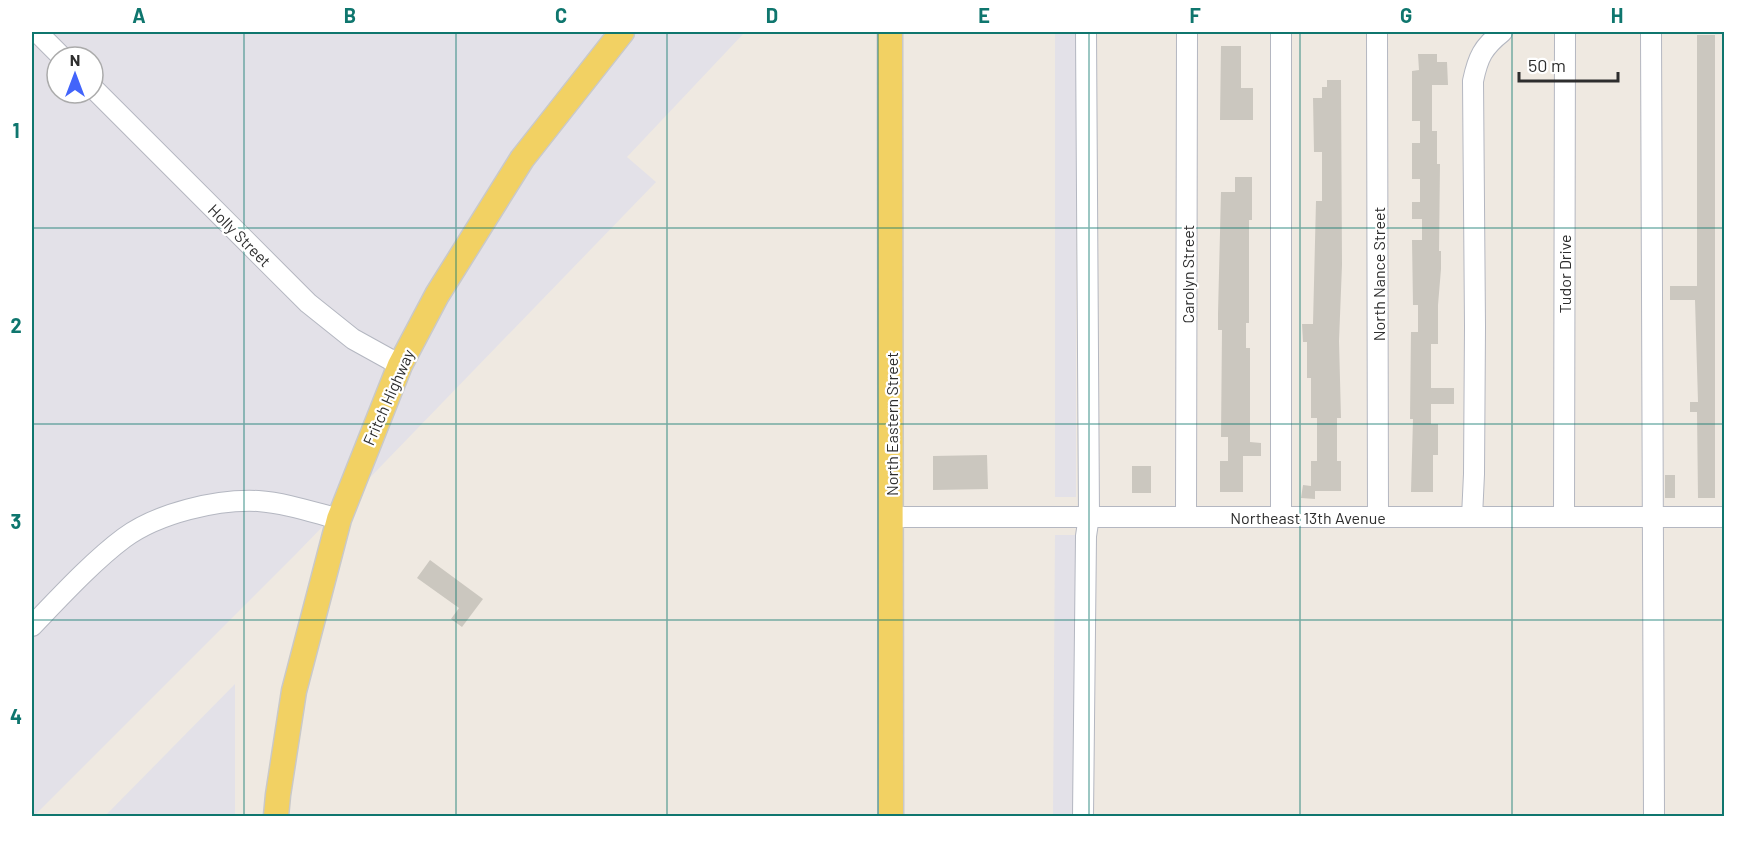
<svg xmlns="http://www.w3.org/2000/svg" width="1756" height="848" font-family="Barlow,sans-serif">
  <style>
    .industrial { fill: #e3e1e8; fill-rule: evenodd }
    .building { fill: #cbc7bf }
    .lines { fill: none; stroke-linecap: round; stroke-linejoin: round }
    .minor-casing { stroke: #b4b7c1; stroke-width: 22 }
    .major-casing { stroke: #c9c9c9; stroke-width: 27 }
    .minor { stroke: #fff; stroke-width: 20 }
    .major { stroke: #f2d163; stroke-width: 24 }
    .grid { fill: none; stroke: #0f766e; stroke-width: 1.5; stroke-opacity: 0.55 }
    .labels { text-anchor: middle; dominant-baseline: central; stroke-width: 4.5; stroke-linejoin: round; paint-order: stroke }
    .street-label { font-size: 16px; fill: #2e2e2e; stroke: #fff }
    .neatline { fill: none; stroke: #0f766e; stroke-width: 2 }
    .grid-label { font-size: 20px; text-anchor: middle; font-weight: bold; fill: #0f766e }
  </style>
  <rect width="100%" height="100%" fill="#efe9e1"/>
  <!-- industrial -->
  <path class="industrial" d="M32,32H745L627,157L656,182L296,554L34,816H32ZM57,57H93V93H57Z
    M1055,32H1076V497H1055Z
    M1055,535H1076L1074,816H1053Z
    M235,684V816H105Z"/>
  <!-- building -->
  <path class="building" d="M1697,35H1715V498H1698L1697,412H1690V402H1698L1695,300H1670V286H1697Z
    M1221,46H1241V88H1253V120H1220Z
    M1418,54H1437V62H1447L1448,85H1432V131H1437V164H1440L1439,251H1441V269L1438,305V344H1431V388H1454V404H1431V424H1438V455H1433V492H1411L1413,419H1410L1411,332H1418V305H1413L1412,240H1422V219H1412V202H1420V179H1412V143H1420V121H1412V71L1419,70Z
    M1327,80H1341L1342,265L1339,341L1341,418H1337V461H1341V491H1315V499L1301,498L1303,485L1311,486V461H1317V418H1311V378H1307V342H1303L1302,324H1313L1316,201H1322V152H1314L1313,98H1322V87H1327Z
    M1235,177H1252V220H1249V323H1246V348H1250V442L1261,443V456H1243V492H1220V461H1228V437H1221L1222,330H1218V314L1221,192H1235Z
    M987,455L988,489L933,490V456Z
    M1132,466H1151V493H1132Z
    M1665,475H1675V498H1665Z
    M430,560L483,599L462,627L451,619L459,608L417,578Z"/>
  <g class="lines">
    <!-- minor casing -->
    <g class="minor-casing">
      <path id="minor" d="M37,32L62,57
        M1377,32L1378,517
        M1651,32L1654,816
        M93,88L308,303L353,339L400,365
        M1564,516L1565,32
        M891,517H1724
        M1186,517L1187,32
        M1281,517V32
        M1472,517L1474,474L1475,327L1473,81C1478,57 1483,47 1502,32
        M32,626C59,598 93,561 124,538C158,513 217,499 258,501C286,503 312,512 339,519
        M1083,816L1086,536L1089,516L1086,32"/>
    </g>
    <!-- major casing -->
    <g class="major-casing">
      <path id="major" d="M890,32L891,816
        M276,816L278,795L294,691L339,519L400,365L437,295L522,159L622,32"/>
    </g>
    <!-- minor -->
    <use href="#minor" class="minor"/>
    <!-- major -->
    <use href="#major" class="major"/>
  </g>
  <!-- grid -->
  <path class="grid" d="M244,32V816M456,32V816M667,32V816M878,32V816M1089,32V816M1300,32V816M1512,32V816M32,228H1724M32,424H1724M32,620H1724"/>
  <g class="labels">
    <!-- street labels -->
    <g class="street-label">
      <text transform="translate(240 235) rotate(45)">Holly Street</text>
      <text transform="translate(1187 274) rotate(-90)">Carolyn Street</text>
      <text transform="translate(1378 274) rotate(-90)">North Nance Street</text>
      <text transform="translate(1564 274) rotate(-90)">Tudor Drive</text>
      <text transform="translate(388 397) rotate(-66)">Fritch Highway</text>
      <text transform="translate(891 424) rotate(-90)">North Eastern Street</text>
      <text x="1308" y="517">Northeast 13th Avenue</text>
    </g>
  </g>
  <!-- border -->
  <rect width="1756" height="848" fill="none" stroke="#ffffff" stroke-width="66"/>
  <!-- north arrow -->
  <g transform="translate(75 75)"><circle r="28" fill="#ffffff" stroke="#ababab" stroke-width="1.5"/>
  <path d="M0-4.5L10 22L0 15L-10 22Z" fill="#4264fb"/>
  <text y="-9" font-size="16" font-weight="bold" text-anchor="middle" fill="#2e2e2e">N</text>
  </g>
  <!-- scale -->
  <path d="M1519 72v9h99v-9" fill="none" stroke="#2e2e2e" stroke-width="3"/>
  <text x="1528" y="72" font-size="18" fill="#2e2e2e" stroke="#ffffff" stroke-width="4.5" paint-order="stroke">50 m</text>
  <rect x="33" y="33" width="1690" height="782" class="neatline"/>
  <g class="grid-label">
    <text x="139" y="23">A</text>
    <text x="350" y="23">B</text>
    <text x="561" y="23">C</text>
    <text x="772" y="23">D</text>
    <text x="984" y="23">E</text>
    <text x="1195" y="23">F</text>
    <text x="1406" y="23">G</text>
    <text x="1617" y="23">H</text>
    <text x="16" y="138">1</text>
    <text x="16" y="333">2</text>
    <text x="16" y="529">3</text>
    <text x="16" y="724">4</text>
  </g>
</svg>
